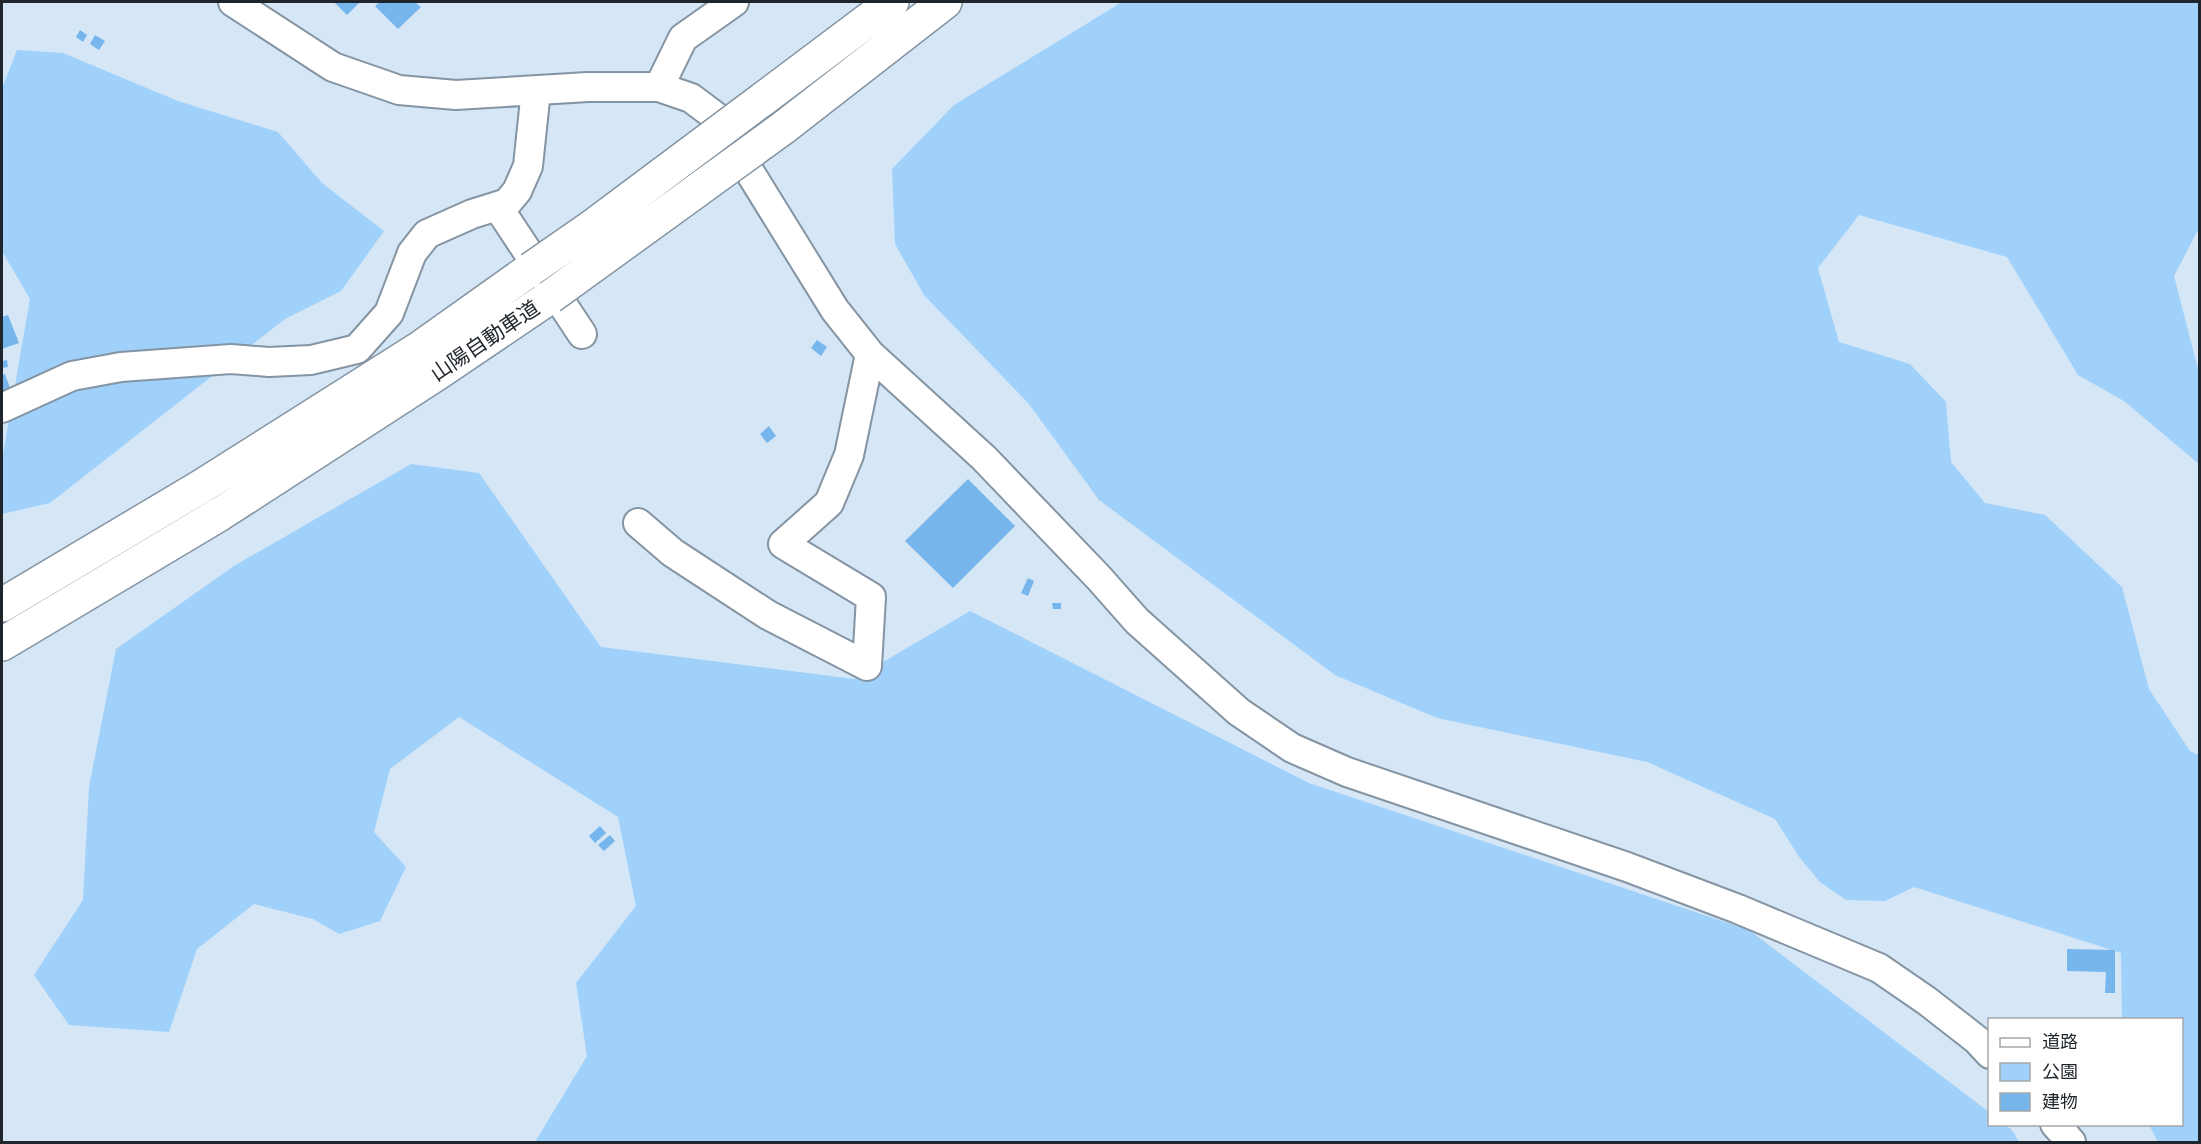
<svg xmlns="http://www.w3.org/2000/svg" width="2201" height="1144" font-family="'DejaVu Sans','Noto Sans JP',sans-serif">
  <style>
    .green { fill: #a0d1fb }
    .building { fill: #76b6ed }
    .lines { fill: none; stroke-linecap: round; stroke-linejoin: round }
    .minor-casing { stroke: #8494a2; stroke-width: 32 }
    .highway-casing { stroke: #8494a2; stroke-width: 36 }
    .minor { stroke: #fff; stroke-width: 28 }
    .highway { stroke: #fff; stroke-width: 33 }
    .highway-bridge-casing { stroke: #8494a2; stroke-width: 36; stroke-linecap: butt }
    .highway-bridge { stroke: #fff; stroke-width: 33 }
    .labels { text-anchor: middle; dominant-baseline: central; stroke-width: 6; stroke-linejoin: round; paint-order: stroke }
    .street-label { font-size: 21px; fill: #1f252b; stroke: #fff }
  </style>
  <rect width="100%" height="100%" fill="#d5e6f6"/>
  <!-- green -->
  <path class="green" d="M1122,2H2199V228L2174,276L2199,373V464L2124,401L2078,375L2007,257L1859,215L1818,268L1839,342L1910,364L1946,402L1951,462L1985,503L2045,515L2122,587L2149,689L2190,751L2199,755V1142H2158L2149,1125L2182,1124V1020L2122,1019L2121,953L1914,887L1885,901L1846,900L1820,882L1800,858L1775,819L1647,762L1437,718L1335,675L1099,500L1029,404L924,295L895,244L892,169L954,105Z
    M17,50L63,53L178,101L278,132L322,183L384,231L341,291L285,319L50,503L2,514V460L30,299L2,251V88Z
    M411,464L479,473L601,647L854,679L970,611L1309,783L1749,930L1989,1112L1990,1124C2009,1125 2010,1125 2019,1142H535L587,1056L576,983L636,906L618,817L459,717L390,769L374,832L406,867L380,921L339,934L313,919L254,904L197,949L169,1032L69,1025L34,975L83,900L89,787L116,649L234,566Z"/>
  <!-- building -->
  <path class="building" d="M334,2H360L347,15Z
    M380,2H415L421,7L398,29L375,6Z
    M80,30L87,35L83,42L76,37Z
    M95,35L105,41L99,50L90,44Z
    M8,315L19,343L2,349V317Z
    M817,340L827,347L821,356L811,348Z
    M7,360L8,367L2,368V361Z
    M5,374L10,388L2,391V375Z
    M769,426L776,436L767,443L760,434Z
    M968,479L1015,526L953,588L905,541Z
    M1028,578L1034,581L1028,596L1021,593Z
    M1052,603H1061V609H1053Z
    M600,826L606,833L595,843L589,836Z
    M610,835L615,841L604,851L598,845Z
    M2067,949L2115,950V993H2105L2106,972L2067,971Z"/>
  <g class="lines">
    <!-- minor casing -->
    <g class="minor-casing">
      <path id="minor" d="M233,2L333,67L399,90L456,95L588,87H659L691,98L715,116L835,310L870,354L984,458L1099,578L1137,621L1239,712L1292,748L1347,772L1627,867L1738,909L1879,968L1927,1001L1977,1040L1990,1054
        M659,87L683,38L734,2
        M498,207L582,334
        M2,408L72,376L121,367L231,359L269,362L311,360L357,349L389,313L412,253L427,234L472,214L507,203L517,191L528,166L536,90
        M638,523L673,553L768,615L867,666L871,597L783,544L829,503L849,455L870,354
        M2055,1124L2071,1142"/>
    </g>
    <!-- highway casing -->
    <g class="highway-casing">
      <path id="highway" d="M763,99L892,2
        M783,128L945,2
        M2,605L202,486L420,348L531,269
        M2,644L220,514L438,373L550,297"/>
    </g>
    <!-- minor -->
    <use href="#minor" class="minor"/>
    <!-- highway -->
    <use href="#highway" class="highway"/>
    <!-- highway-bridge casing -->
    <g class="highway-bridge-casing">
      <path id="highway-bridge" d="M531,269L593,226L763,99
        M550,297L783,128"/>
    </g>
    <!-- highway-bridge -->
    <use href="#highway-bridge" class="highway-bridge"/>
  </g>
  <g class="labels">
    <!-- street labels -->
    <g class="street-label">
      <text transform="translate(485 341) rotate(-34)">山陽自動車道</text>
    </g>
  </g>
  <!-- border -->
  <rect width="2201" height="1144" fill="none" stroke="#1f252b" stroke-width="6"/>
  <!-- legend -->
  <rect x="1988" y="1018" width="195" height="108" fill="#ffffff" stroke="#a5a8aa" stroke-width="1.5"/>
  <rect x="2000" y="1038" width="30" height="9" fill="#ffffff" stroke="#a5a8aa" stroke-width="1.5"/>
  <text x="2042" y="1048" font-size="18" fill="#1f252b">道路</text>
  <rect x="2000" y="1063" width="30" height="18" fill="#a0d1fb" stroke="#a5a8aa" stroke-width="1.5"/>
  <text x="2042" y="1078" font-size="18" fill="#1f252b">公園</text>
  <rect x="2000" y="1093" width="30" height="18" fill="#76b6ed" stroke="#a5a8aa" stroke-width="1.5"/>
  <text x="2042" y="1108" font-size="18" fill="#1f252b">建物</text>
</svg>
